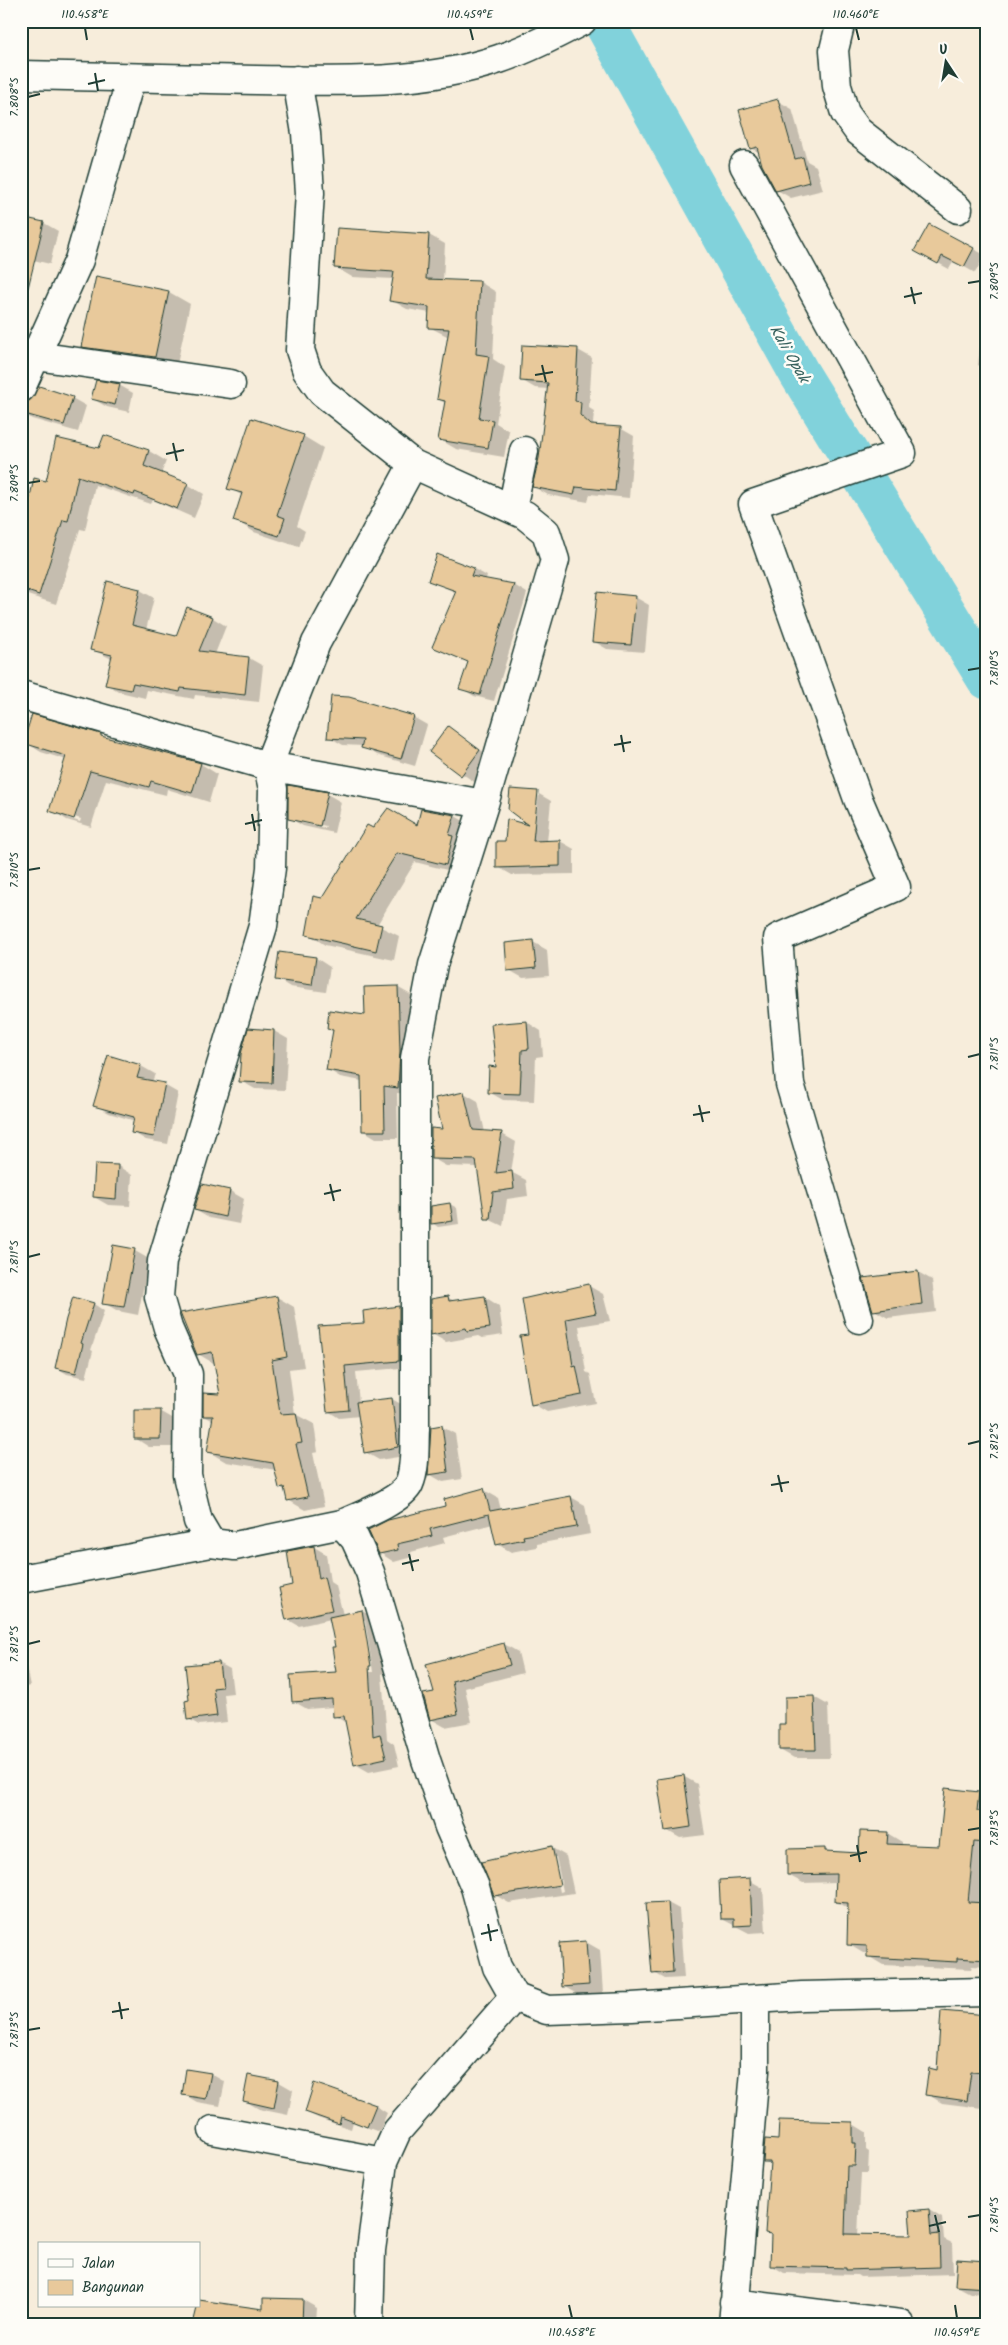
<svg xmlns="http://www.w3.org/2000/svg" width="1008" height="2345" font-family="Kalam,sans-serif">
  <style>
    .shadow { fill: #0003; fill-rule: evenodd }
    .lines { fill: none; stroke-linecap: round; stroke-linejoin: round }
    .river { stroke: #81d2db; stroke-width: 41 }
    .building { fill: #e8c99b; stroke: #1f3d34 }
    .minor-casing { stroke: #1f3d34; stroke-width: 31 }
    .minor { stroke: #fdfcf7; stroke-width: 28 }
    .ticks { fill: none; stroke: #1f3d34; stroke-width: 2 }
    .labels { text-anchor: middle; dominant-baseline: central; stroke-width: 5; stroke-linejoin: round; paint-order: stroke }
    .water-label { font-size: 16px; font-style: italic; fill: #38625e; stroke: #fdfcf7 }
    .neatline { fill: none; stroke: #1f3d34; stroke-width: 2 }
    .ticks-label { font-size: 12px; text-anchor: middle; fill: #1f3d34 }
  </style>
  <rect width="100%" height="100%" fill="#f7eddb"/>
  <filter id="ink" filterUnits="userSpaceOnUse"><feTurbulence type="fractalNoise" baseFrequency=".02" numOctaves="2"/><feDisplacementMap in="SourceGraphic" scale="10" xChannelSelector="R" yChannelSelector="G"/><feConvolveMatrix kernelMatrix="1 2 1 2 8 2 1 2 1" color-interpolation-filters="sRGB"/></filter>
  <g filter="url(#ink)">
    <!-- shadow -->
    <path class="shadow" d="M684,21H698L690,25Z
      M778,101L792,109L807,161L816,166L823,190L791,198L777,190L760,153L751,148Z
      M21,218L44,223L58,231L50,264L21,257Z
      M930,226L985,255L975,273L954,261L949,269L916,251Z
      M338,229L429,235L445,244L443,281L480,282L496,292L493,359L505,367L496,423L509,431L504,457L456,449L439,439L445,403L438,399L449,337L429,327L430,313L407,309L391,300L394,279L352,277L335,267Z
      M97,277L169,292L190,304L176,369L103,358L82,346Z
      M21,319L26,322L25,355H21Z
      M981,337L987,338V370L978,365Z
      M523,346L578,350L592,358L589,408L594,411L593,424L596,426L620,428L634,436L629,498L590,494L588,502L548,495L534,487L540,458L548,389L535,388L521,380Z
      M119,385L133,393L129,412L107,407L93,399Z
      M72,398L86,406L78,432L32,419L21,412Z
      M303,436L323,448L297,526L305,531L299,547L254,532L235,520L243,496L229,488Z
      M100,450L149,451L166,461L161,474L187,484L204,494L194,518L153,500L151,504L95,485L85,530L80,529L56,604L21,593V535L24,536L47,482Z
      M474,569L487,576L485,580L514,585L527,593L494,701L474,696L461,688L469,663L434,646L457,593L429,580Z
      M108,582L140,590L154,598L146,630L176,638L213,618L226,626L215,654L249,658L263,666L259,702L195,695L194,699L147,690L145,698L120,692L106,684L112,659L91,649Z
      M635,597L649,605L645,652L607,649L593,641Z
      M413,717L427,725L415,766L377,755L363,746L343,745L329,737Z
      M448,728L494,759L476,783L430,752Z
      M101,736L108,739L201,764L217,774L209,802L167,789L166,795L106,780L91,827L67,820L51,810L67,760L41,752L25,742ZM67,815L81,819L80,822L67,818Z
      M327,794L341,802L334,833L303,826L289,818ZM302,821L326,826L325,828L302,823Z
      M539,794L551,801L547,842L560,841L574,849V874L512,875L498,867L506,842L535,828Z
      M455,816L472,826L463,874L415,862L377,925L399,936L394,960L325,945L308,934L374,829L417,826Z
      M21,932L29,937L24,956L21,955Z
      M533,942L547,950L549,976L523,978L509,970Z
      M280,953L316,958L330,967L326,992L290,987L277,979Z
      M397,987L411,995V1094L397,1093L398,1138H376L363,1130L362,1081L340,1077L327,1069L334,1032L328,1028L366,1017Z
      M527,1022L541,1031L543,1056L536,1057L534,1101L503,1100L489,1092L497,1068Z
      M274,1031L288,1039L285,1090L255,1089L241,1081Z
      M109,1057L141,1066L155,1074L152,1082L164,1085L178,1093L168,1144L146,1140L132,1132L135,1121L109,1113L95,1105Z
      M464,1093L478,1101L485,1132L502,1134L516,1142L511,1172L526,1180L528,1196L507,1199L503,1226L486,1218L478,1167L446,1166L432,1158L444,1130L437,1099Z
      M96,1165L118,1166L132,1175L130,1206L108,1205L94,1197Z
      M202,1185L230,1191L244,1199L239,1224L209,1218L195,1210Z
      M450,1204L457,1208L459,1224L438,1227L432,1223Z
      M135,1251L149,1259L138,1315L118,1311L104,1303Z
      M918,1272L932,1280L936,1312L888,1318L874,1310Z
      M589,1286L603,1294L610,1321L579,1326L586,1372L590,1374L596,1403L547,1412L533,1404L530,1336Z
      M277,1297L294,1307L304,1367L289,1369L295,1414L314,1424L318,1452L313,1453L324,1506L305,1510L288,1500L286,1491L280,1487L276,1470L226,1462L209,1452L214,1421L204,1416L222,1395L215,1364L198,1354Z
      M447,1297L456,1302L485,1297L499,1306L503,1335L482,1338L478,1336L446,1342L432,1334Z
      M74,1298L94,1304L104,1311L91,1350L93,1351L86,1378L67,1374L57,1368Z
      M399,1308L411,1314V1367L356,1372L359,1403L392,1399L406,1407L411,1455L379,1460L365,1452L360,1416L339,1418L328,1411L319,1327L366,1324L364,1312Z
      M160,1411L174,1419V1447H149L135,1438Z
      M441,1426L455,1434L462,1479L443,1482L429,1474Z
      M484,1490L498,1498L501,1510L571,1497L585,1505L590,1534L537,1544V1547L511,1552L497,1544L493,1524L443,1537L445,1543L411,1552L412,1557L394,1562L380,1553L447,1507Z
      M314,1547L326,1554L330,1582L336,1586L343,1615L362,1611L376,1619L384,1673L382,1674L387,1739L394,1744L399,1766L369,1772L355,1764L346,1723L335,1716L334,1707L307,1709L293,1701L338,1673L337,1648L331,1619L299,1626L287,1619L293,1586ZM363,1620H365L373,1672H370Z
      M504,1644L518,1652L523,1673L465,1688L472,1722L445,1727L431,1719L436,1693L428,1665Z
      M21,1659L25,1662L30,1686L21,1688Z
      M219,1663L230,1669L233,1693L224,1694L227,1722L199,1725L188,1719L190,1701Z
      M814,1697L828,1705L830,1758H794L780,1750Z
      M683,1776L697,1784L705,1835L680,1838L666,1830Z
      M979,1793L987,1797V1870L983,1904H987V1967L972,1966L971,1969L883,1965L868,1956V1953H863L848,1944L849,1909L836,1902L837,1882L803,1883L788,1875L825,1849L832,1853L860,1854L887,1833L902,1842V1846L940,1848Z
      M552,1848L566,1856L574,1893L509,1903L495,1895ZM553,1857H556L563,1891L560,1892Z
      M749,1880L763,1888L766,1932L749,1933L722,1919Z
      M668,1903L679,1909L684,1978L665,1979L654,1973Z
      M586,1942L600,1950L603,1993L577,1994L563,1986Z
      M987,2016V2080L982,2108L942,2103L927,2094L938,2071Z
      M211,2074L225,2082L220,2106L197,2102L183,2094Z
      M279,2082L293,2090L288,2115L259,2109L245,2101Z
      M376,2106L387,2113L379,2132L353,2122L351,2129L318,2118L306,2112Z
      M853,2124L866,2132V2150L869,2152L868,2173H861L858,2236H912L929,2210L942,2218L944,2239L952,2243L953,2274L860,2277L857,2275L784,2273L771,2265L772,2236L767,2232L771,2165L764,2161L779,2141Z
      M983,2234H987V2294L970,2293L957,2286L982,2261Z
      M303,2300L317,2308L316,2324H195L199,2301L258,2310L264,2314Z"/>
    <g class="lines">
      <!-- river -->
      <path class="river" d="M603,21L799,373L987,679"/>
    </g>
    <!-- building -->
    <path class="building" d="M778,99L795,159L803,157L809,182L776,191L762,165L757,147L750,149L739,110Z
      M21,217L44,222L28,288L21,287Z
      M929,224L974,248L964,267L942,256L938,264L914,251Z
      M337,228L429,234L426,279L480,281L476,354L489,356L479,418L493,420L488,448L438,440L445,401L437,399L449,329L428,328L429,307L389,301L394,272L334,268Z
      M96,276L169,291L155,357L81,347Z
      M522,345L578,348L575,401L581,402L580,415L591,425L621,427L615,491L576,487L574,495L532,487L539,458L548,383L520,381Z
      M96,380L120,384L115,405L91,399Z
      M39,386L73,397L64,425L21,413V403L30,400Z
      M251,418L304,435L277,515L285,518L279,536L233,521L242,493L227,489Z
      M104,435L149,450L144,466L188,483L177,509L135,492L134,495L78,476L68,521L63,520L39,595L21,589V540L34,478L46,481L56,438L99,448Z
      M437,554L474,568L471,576L514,584L480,695L459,689L468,662L432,647L456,591L428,581Z
      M107,581L140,589L132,625L176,636L187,607L213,617L199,651L249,657L245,695L181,688L180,692L133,683L131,690L105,685L112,655L90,650Z
      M597,592L636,596L631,645L592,642Z
      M331,696L349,697L414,716L401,759L361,748L363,740L327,738Z
      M32,714L101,734V736L201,763L192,793L151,781L149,787L90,771L74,819L49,811L66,756L23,743Z
      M448,726L480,750L461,776L429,752Z
      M288,785L328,792L320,826L288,819Z
      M510,789L538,791L533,841L560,840V866L496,868V841H505L507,819L528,825L508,810Z
      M388,808L417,825L421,809L455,815L449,835L453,836L446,865L397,853L356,919L382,925L376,951L306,935L313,896L322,898L367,825L373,828Z
      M533,940L536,968L507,971L505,943Z
      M279,952L316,957L312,985L275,980Z
      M398,986L400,1051L398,1088L384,1086L385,1131H362L361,1076L326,1070L333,1030L327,1029L329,1010L365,1015L364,987Z
      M527,1021L529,1049L522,1050L520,1094L488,1093L489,1066L496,1067L491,1024Z
      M248,1028L274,1030L272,1083L239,1082L241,1054Z
      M108,1055L141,1065L137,1078L165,1083L154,1137L131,1133L134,1117L93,1106Z
      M464,1092L473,1130L502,1132L496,1173L512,1171L514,1189L493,1192L490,1219H485L476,1160L431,1159V1128L442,1129L435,1098Z
      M95,1164L118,1165L116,1199L93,1197Z
      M202,1184L230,1190L225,1217L194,1210Z
      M450,1203L453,1221L431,1224V1206Z
      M113,1245L135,1249L124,1307L102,1304Z
      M918,1271L922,1304L873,1311L863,1278Z
      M589,1284L596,1313L566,1319L573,1366L576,1365L582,1395L531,1405L520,1336L528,1335L522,1299Z
      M277,1296L287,1357L272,1360L280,1414L296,1413L302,1443L296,1444L308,1497L287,1501L284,1487L279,1488L273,1463L207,1452L213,1416H203V1393L220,1394L212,1352L197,1355L180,1313Z
      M448,1296L449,1301L485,1296L490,1328L467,1331L466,1328L431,1335V1299Z
      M73,1297L94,1303L81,1343L83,1344L76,1373L55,1368L66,1319Z
      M399,1306V1361L345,1366L349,1410L327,1412L318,1326L364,1323L363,1311Z
      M392,1398L398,1447L364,1453L356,1402Z
      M134,1410H161L160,1439H134Z
      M442,1425L448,1472L428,1475L431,1427Z
      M484,1488L490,1511L571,1496L577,1527L523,1536L524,1539L496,1545L489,1514L430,1529L432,1536L397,1544L398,1550L379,1554L368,1530L388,1520L445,1506L444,1499Z
      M314,1546L319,1579L324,1577L332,1610L286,1620L279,1588L292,1585L287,1551Z
      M362,1610L371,1666H369L373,1736L380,1734L386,1758L354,1765L344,1716L333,1717L332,1699L292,1702L290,1675L336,1672L332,1647H335L329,1617Z
      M504,1643L510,1665L452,1681L458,1714L430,1720L423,1694L434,1692L426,1664Z
      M219,1662L222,1687L213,1688L217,1716L187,1720L185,1701L189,1700L185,1665Z
      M814,1696L816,1750H779V1724H785V1697Z
      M684,1775L691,1827L665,1831L657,1779Z
      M945,1788L979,1792L977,1811L987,1812V1843L974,1842L968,1902L987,1903V1960L957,1958V1962L867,1957V1946L847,1945L848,1903L835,1902L836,1874L787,1875V1849L825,1848V1851L859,1853L860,1831L888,1832L887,1844L939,1846Z
      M552,1846L560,1885L494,1896L481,1862Z
      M750,1878L752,1925L734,1926V1919H721L719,1880Z
      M668,1902L673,1972L652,1974L646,1903Z
      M586,1941L589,1985L562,1987L559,1943Z
      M941,2011L987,2015V2073L971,2072L967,2101L925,2095L929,2068L937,2070Z
      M186,2069L211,2073L206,2099L182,2095Z
      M248,2075L279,2081L274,2108L243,2101Z
      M314,2083L376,2105L367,2127L341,2117L339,2124L305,2112Z
      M779,2120L853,2122V2143H856L855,2166H847L845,2234L911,2235L909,2211L929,2209L931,2235L939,2234L940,2267L846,2270V2268L770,2266L771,2234L765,2233L770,2162H763L765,2139L778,2140Z
      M957,2259L987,2261V2288L955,2286Z
      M263,2298L303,2299L302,2324H193L199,2300L263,2309Z"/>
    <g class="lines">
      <!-- minor casing -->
      <g class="minor-casing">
        <path id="minor" d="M841,21L834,50L837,86L845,113L858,131L958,209
          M21,75C99,77 177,79 256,80C336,81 422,85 499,59C528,49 555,35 582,21
          M297,80L306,133L310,193L300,350L307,371L322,392L413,464L525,515L546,532L555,560L484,804L433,965L415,1058V1429C414,1446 416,1468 409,1484C402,1500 358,1517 342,1524
          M744,165L902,453L753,504L858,799L896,887L778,938L790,1084L859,1319
          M36,356L231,384
          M21,388L79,260L131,78
          M413,464L316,643L268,766L273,789L271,868L263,926L162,1261L159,1297L168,1328L188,1374L187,1475L198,1521L211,1543L235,1546L342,1524L355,1539L370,1572L426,1760L449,1827L475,1887L497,1967L514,1997L547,2010L632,2007L802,1996L987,1992
          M512,509L524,451
          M21,695L268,766L484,804
          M21,1579L211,1543
          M213,2130L383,2162
          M734,2303L900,2324
          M369,2324L371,2250L383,2162L397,2131L514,1997
          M733,2324L755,2071V2001"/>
      </g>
      <!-- minor -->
      <use href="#minor" class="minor"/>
    </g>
  </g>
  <!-- ticks -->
  <path class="ticks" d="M85,28L87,40M470,28L473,40M856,28L859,40M95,73L98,91M88,84L105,80M28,97L40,94M968,283L980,281M911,287L915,304M904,297L922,293M542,365L546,382M535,375L553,372M173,443L177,461M166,454L184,450M28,483L40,481M968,670L980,668M621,735L624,752M614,745L631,742M252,814L255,831M245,824L262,820M28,870L40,868M968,1057L980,1054M699,1105L703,1122M693,1115L710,1112M330,1184L334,1201M324,1194L341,1190M28,1257L40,1254M968,1444L980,1441M778,1475L782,1492M771,1485L789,1482M409,1554L413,1571M402,1564L419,1560M28,1644L40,1641M968,1830L980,1828M857,1845L860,1862M850,1856L867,1852M488,1924L491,1941M481,1934L498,1930M119,2002L122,2019M112,2012L129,2009M28,2030L40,2028M935,2215L939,2232M968,2217L980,2215M929,2226L946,2222M569,2305L572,2318M955,2305L957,2318"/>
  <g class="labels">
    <!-- water labels -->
    <g class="water-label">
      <text transform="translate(789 354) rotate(60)">Kali Opak</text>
    </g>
  </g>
  <!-- margin -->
  <rect width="1008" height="2345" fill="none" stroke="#fdfcf7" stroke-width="55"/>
  <!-- legend -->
  <rect x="38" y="2242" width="162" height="65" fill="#fdfcf7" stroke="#a4b0a9"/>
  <rect x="48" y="2259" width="25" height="8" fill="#fdfcf7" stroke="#a4b0a9"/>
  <text x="82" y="2268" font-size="15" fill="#1f3d34">Jalan</text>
  <rect x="48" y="2280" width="25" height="15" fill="#e8c99b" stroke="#a4b0a9"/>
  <text x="82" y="2292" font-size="15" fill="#1f3d34">Bangunan</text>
  <!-- north arrow -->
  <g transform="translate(946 62) rotate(348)" stroke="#fdfcf7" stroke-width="4" paint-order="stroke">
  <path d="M0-4L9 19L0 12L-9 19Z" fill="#1f3d34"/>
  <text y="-8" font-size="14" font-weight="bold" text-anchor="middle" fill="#1f3d34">U</text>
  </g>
  <rect x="28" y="28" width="952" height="2290" class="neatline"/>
  <g class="ticks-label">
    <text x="85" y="18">110.458°E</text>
    <text x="470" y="18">110.459°E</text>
    <text x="856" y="18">110.460°E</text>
    <text transform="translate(14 97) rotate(-90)" y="4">7.808°S</text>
    <text transform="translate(994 281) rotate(-90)" y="4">7.809°S</text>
    <text transform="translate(14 483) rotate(-90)" y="4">7.809°S</text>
    <text transform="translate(994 668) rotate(-90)" y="4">7.810°S</text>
    <text transform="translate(14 870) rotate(-90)" y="4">7.810°S</text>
    <text transform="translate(994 1054) rotate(-90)" y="4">7.811°S</text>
    <text transform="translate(14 1257) rotate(-90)" y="4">7.811°S</text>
    <text transform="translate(994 1441) rotate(-90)" y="4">7.812°S</text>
    <text transform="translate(14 1644) rotate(-90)" y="4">7.812°S</text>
    <text transform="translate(994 1828) rotate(-90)" y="4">7.813°S</text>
    <text transform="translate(14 2030) rotate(-90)" y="4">7.813°S</text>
    <text transform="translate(994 2215) rotate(-90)" y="4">7.814°S</text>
    <text x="572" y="2336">110.458°E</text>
    <text x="957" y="2336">110.459°E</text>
  </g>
</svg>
